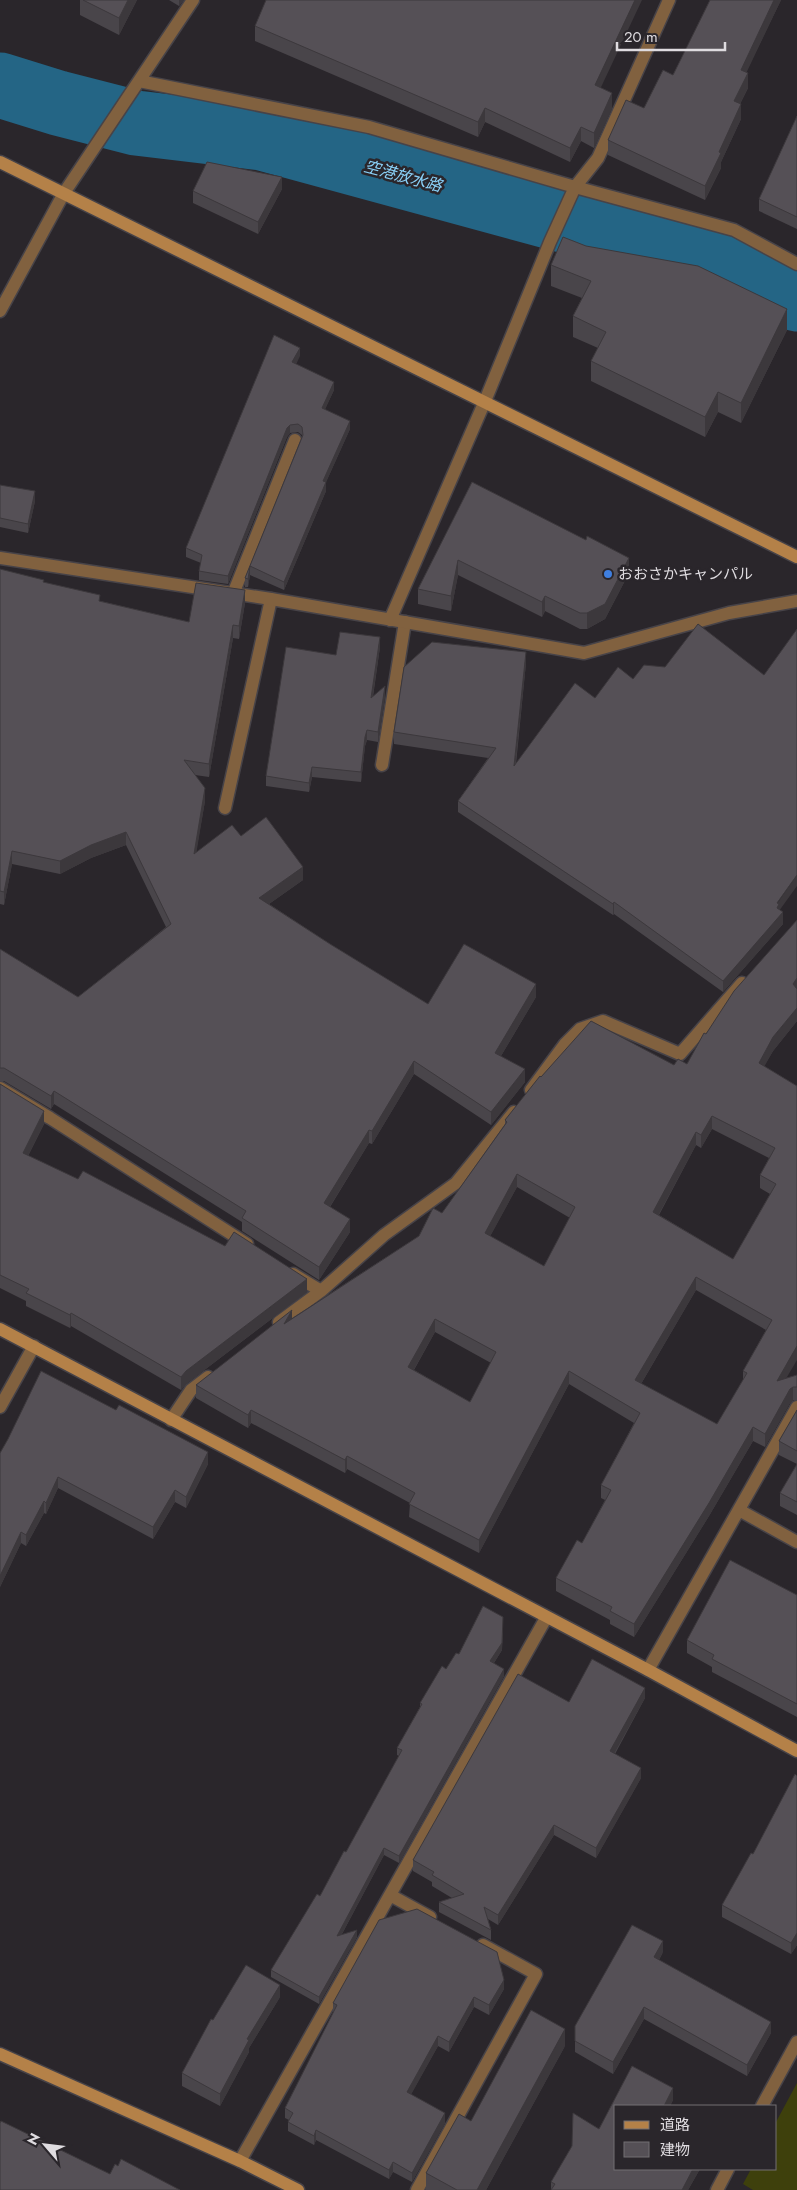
<svg xmlns="http://www.w3.org/2000/svg" width="797" height="2190" font-family="Jost,'Noto Sans JP',sans-serif">
  <style>
    .green { fill: #3e400c }
    .lines { fill: none; stroke-linecap: round; stroke-linejoin: round }
    .river { stroke: #246585; stroke-width: 65 }
    .lane-casing { stroke: #474348; stroke-width: 15 }
    .street-casing { stroke: #474348; stroke-width: 15 }
    .secondary-casing { stroke: #474348; stroke-width: 15 }
    .lane { stroke: #81613f; stroke-width: 12 }
    .street { stroke: #81613f; stroke-width: 12 }
    .secondary { stroke: #b48148; stroke-width: 12 }
    .wall { fill: #49454a; fill-rule: evenodd }
    .shaded-wall { fill: #3c383c }
    .building { fill: #555056; stroke: #3c383c; fill-rule: evenodd }
    .shop-dot { fill: #3f7fe0; stroke: #2a262b; stroke-width: 2 }
    .labels { text-anchor: middle; dominant-baseline: central; stroke-width: 5; stroke-linejoin: round; paint-order: stroke }
    .poi-label { font-size: 15px; fill: #dfdce0; stroke: #2a262b; text-anchor: start }
    .water-label { font-size: 16px; font-style: italic; fill: #8ad1f8; stroke: #2a262b }
  </style>
  <rect width="100%" height="100%" fill="#2a262b"/>
  <!-- green -->
  <path class="green" d="M797,2083V2190H753L743,2184L751,2169H776V2122Z"/>
  <g class="lines">
    <!-- river -->
    <path class="river" d="M0,85L58,103L136,123L262,138L732,266L797,299"/>
    <!-- lane casing -->
    <g class="lane-casing">
      <path id="lane" d="M233,594L295,440
        M382,765L405,622
        M225,808L271,599"/>
    </g>
    <!-- street casing -->
    <g class="street-casing">
      <path id="street" d="M139,81L369,127L575,187L734,230L797,264
        M0,311L64,193L193,0
        M0,558L271,599L584,653L729,613L797,601
        M390,620L485,401L550,242L575,187L598,158L669,0
        M0,1088L50,1118L247,1244
        M531,1090L565,1044L580,1029L603,1021L680,1054L742,983
        M293,1274L321,1291
        M279,1322L321,1291L384,1235L456,1183L514,1112
        M0,1407L34,1346
        M171,1420L191,1390L208,1377
        M739,1510L797,1542
        M648,1670L797,1407
        M390,1895L430,1917
        M762,2106L797,2042
        M240,2161L546,1618
        M417,2190L536,1974L483,1945
        M717,2190L728,2169"/>
    </g>
    <!-- secondary casing -->
    <g class="secondary-casing">
      <path id="secondary" d="M0,162L797,557
        M0,1329L648,1670L797,1751
        M0,2054L240,2161L298,2190"/>
    </g>
    <!-- lane -->
    <use href="#lane" class="lane"/>
    <!-- street -->
    <use href="#street" class="street"/>
    <!-- secondary -->
    <use href="#secondary" class="secondary"/>
  </g>
  <!-- wall -->
  <path class="wall" d="M80,0H137L119,35L80,15Z
    M169,0H184L179,6Z
    M710,0H781L746,72L748,88L740,104L741,119L721,162V168L705,200L608,155V140L644,108L673,75Z
    M255,26L601,88L612,108L594,148L581,141L570,162L485,122L478,137L255,41Z
    M797,116V229L759,211V199Z
    M282,189L258,234L193,203V191Z
    M551,265L787,330L741,423L718,412L705,437L591,381V361L598,348L573,337V316L582,298L551,286Z
    M300,356L296,364L334,390L325,409L350,429L326,482V491L284,590L250,575L248,587H245V578L302,436V435L298,432L290,433L287,437L228,584L199,580V571L201,563L186,557V548Z
    M472,482L629,573L605,619L587,629H580L545,611L542,617L458,575L451,611L418,604V589Z
    M0,485L35,501L28,533L0,527Z
    M0,569L44,582L100,601L189,622L245,603L239,639L233,638L209,777L195,775L205,801L196,852L241,836L303,880L269,904L330,944L428,1004L536,997L501,1056L525,1082L491,1125L414,1074L372,1144L369,1143L330,1207L350,1232L319,1280L242,1231V1222L54,1104L51,1109L4,1081H0V949L78,997L166,927L126,845L91,858L60,874L12,864L4,905L0,904Z
    M380,647L373,697L385,696L378,742L367,740L365,746L361,782L312,777L309,792L266,786V776L336,655Z
    M526,663L516,764L780,910L783,924L723,992L614,914L613,915L458,812V801L488,758L394,744V732Z
    M797,920V1021L773,1051L764,1066L797,1086L786,1378L797,1375V1400H793L790,1403L765,1447L753,1441L709,1516L634,1637L610,1624V1620L556,1591V1578L582,1543L605,1500L601,1498V1485L634,1423L569,1384L479,1553L409,1517L410,1503L347,1469L345,1473L251,1423L248,1428L196,1398V1385L292,1318L419,1236L442,1213L505,1124V1120L541,1077L687,1064L706,1034ZM712,1129L769,1158L760,1175V1188L770,1194L733,1259L659,1215L696,1145L701,1148ZM517,1187L570,1218L544,1266L490,1236ZM696,1290L766,1330L743,1371V1380L717,1424L641,1384ZM435,1332L491,1363L470,1402L414,1370Z
    M0,1084L44,1124L28,1156L307,1292L186,1384L181,1390L71,1326L70,1328L26,1306V1301L0,1288Z
    M797,1410V1515L780,1506V1493L797,1464L779,1455V1441Z
    M0,1453L208,1464L186,1508L175,1502L153,1539L58,1488L46,1514L44,1513L26,1546L21,1543L0,1587Z
    M797,1595V1717L712,1672V1667L687,1653V1640Z
    M503,1624L502,1650L494,1663L504,1676L399,1863L384,1855L342,1934L357,1937L319,2004L271,1977V1970L320,1896L346,1852L399,1756L397,1755V1748L420,1707V1703L459,1654Z
    M645,1698L615,1754L641,1778L596,1858L554,1835L498,1925L488,1919L491,1930V1940L439,1912V1902L452,1898L432,1886V1882L413,1871V1860L569,1702Z
    M797,1776V1945L791,1954L722,1917V1905L753,1854Z
    M663,1952L659,1960L771,2033L747,2076L644,2019L613,2074L575,2052V2026Z
    M504,1989L489,2015L474,2007L449,2052L438,2046L411,2094L445,2123L412,2182L393,2172L389,2179L316,2140L314,2145L288,2131V2122L289,2120L285,2118V2108L333,2013V2003Z
    M280,1997L249,2048V2052L220,2106L182,2086V2073L213,2020Z
    M565,2046L486,2190H426V2173L471,2121Z
    M632,2066L673,2088V2100L670,2106H616V2169H700L688,2190H551V2182L572,2146L573,2113L599,2129Z"/>
  <!-- shaded-wall -->
  <path class="shaded-wall" d="M128,0H137L119,35V18Z
    M179,0H184L179,6Z
    M635,0H642L595,100V85Z
    M774,0H781L741,84V70Z
    M748,73V88L734,116V101Z
    M612,93V108L594,148V133Z
    M741,104V119L721,162V168L705,200V186L719,152Z
    M485,108V122L478,137V122Z
    M581,127V141L570,162V148Z
    M282,177V189L258,234V222Z
    M787,309V330L741,423V403Z
    M300,348V356L292,371V362Z
    M334,382V390L322,416V408Z
    M718,392V412L705,437V417Z
    M350,421V429L323,489V481Z
    M290,425V433L287,437L228,584V576L287,428Z
    M326,482V491L284,590V582Z
    M35,491V501L28,533V524Z
    M629,558V573L605,619L587,629V613Z
    M458,560V575L451,611V596Z
    M250,566V575L248,587V579Z
    M245,590V603L239,639V626Z
    M545,596V611L542,617V602Z
    M233,625V638L209,777V764Z
    M380,637V647L371,708V698Z
    M526,652V663L514,778V766Z
    M385,686V696L378,742V732Z
    M367,730V740L365,746L361,782V772L365,737Z
    M312,767V777L309,792V783Z
    M205,788V801L194,867V854Z
    M126,832V845L91,858L60,874V861L91,845Z
    M12,851V864L4,905V892Z
    M303,867V880L259,911V898Z
    M797,875V886L779,911L783,912V924L723,992V981Z
    M614,902V914L613,915V904Z
    M797,978V991L793,984Z
    M536,984V997L495,1066V1053Z
    M797,1008V1021L773,1051L759,1076V1063L773,1037Z
    M414,1061V1074L372,1144V1131Z
    M525,1069V1082L491,1125V1112Z
    M54,1091V1104L51,1109V1096Z
    M44,1111V1124L23,1166V1153Z
    M712,1116V1129L701,1148V1135Z
    M369,1130V1143L324,1216V1203Z
    M696,1132V1145L653,1225V1212Z
    M517,1174V1187L485,1246V1233Z
    M350,1219V1232L319,1280V1267Z
    M696,1277V1290L635,1394V1380Z
    M307,1279V1292L186,1384L181,1390V1377L186,1371Z
    M292,1310V1323L284,1324Z
    M71,1313V1326L70,1328V1315Z
    M435,1319V1332L408,1380V1367Z
    M797,1346V1360L777,1394V1381Z
    M569,1371V1384L479,1553V1540Z
    M793,1387V1400L790,1403L765,1447V1434L790,1389Z
    M251,1410V1423L248,1428V1415Z
    M753,1427V1441L709,1516L634,1637V1624Z
    M208,1452V1464L186,1508V1497Z
    M347,1456V1469L345,1473V1460Z
    M58,1477V1488L46,1514V1503Z
    M175,1490V1502L153,1539V1527Z
    M44,1501V1513L26,1546V1535Z
    M21,1532V1543L0,1587V1576Z
    M503,1617L502,1650L490,1669V1661Z
    M504,1669V1676L399,1863V1856Z
    M645,1688V1698L610,1761V1751Z
    M641,1768V1778L596,1858V1848Z
    M554,1825V1835L498,1925V1915Z
    M384,1848V1855L337,1943V1936Z
    M357,1930V1937L319,2004V1997Z
    M797,1933V1945L791,1954V1943Z
    M663,1941V1952L654,1969V1957Z
    M504,1980V1989L489,2015V2005Z
    M280,1985V1997L249,2048V2052L220,2106V2094L247,2039Z
    M474,1997V2007L449,2052V2042Z
    M644,2007V2019L613,2074V2062Z
    M771,2022V2033L747,2076V2065Z
    M565,2029V2046L486,2190H477Z
    M438,2036V2046L407,2102V2092Z
    M673,2088V2100L670,2106H664Z
    M445,2113V2123L412,2182V2173Z
    M316,2130V2140L314,2145V2136Z
    M393,2162V2172L389,2179V2170Z
    M693,2169H700L688,2190H682Z"/>
  <!-- building -->
  <path class="building" d="M83,0H128L119,18Z
    M266,0H635L595,85L612,93L594,133L581,127L570,148L485,108L478,122L255,26Z
    M710,0H774L741,70L748,73L734,101L741,104L719,152L721,153L705,186L608,140L626,100L644,108L663,70L673,75Z
    M797,116V217L759,199Z
    M207,162L282,177L258,222L193,191Z
    M563,237L586,246L698,266L787,309L741,403L718,392L705,417L591,361L606,332L573,316L591,281L551,265Z
    M274,335L300,348L292,362L334,382L322,408L350,421L323,481L326,482L284,582L250,566L248,579L245,578L303,435L302,427L298,424L290,425L287,428L228,576L199,571L202,555L186,548Z
    M472,482L586,540L587,536L629,558L605,604L587,613H580L545,596L542,602L458,560L451,596L418,589Z
    M0,485L35,491L28,524L0,518Z
    M0,569L44,580L43,582L100,595L99,601L189,622L196,583L245,590L239,626L233,625L209,764L184,760L205,788L194,854L232,825L241,836L266,817L303,867L259,898L330,944L428,1004L464,944L536,984L495,1053L525,1069L491,1112L414,1061L372,1131L369,1130L324,1203L350,1219L319,1267L242,1218L246,1211L54,1091L51,1096L4,1068H0V949L78,997L171,924L126,832L91,845L60,861L12,851L4,892L0,891Z
    M698,624L764,675L797,629V875L777,903L779,904L777,908L783,912L723,981L614,902L613,904L458,801L496,748L394,732L404,667L432,642L526,652L514,766L575,683L595,698L618,667L633,679L644,665L665,667Z
    M340,632L380,637L371,698L385,686L378,732L367,730L365,737L361,772L312,767L309,783L266,776L286,647L336,655Z
    M797,920V978L793,984L797,989V1008L773,1037L759,1063L797,1086V1346L777,1381L797,1375V1387H793L790,1389L765,1434L753,1427L709,1503L634,1624L610,1611L612,1607L556,1578L577,1540L582,1543L611,1490L601,1485L640,1413L569,1371L479,1540L409,1504L415,1493L347,1456L345,1460L251,1410L248,1415L196,1385L292,1310L284,1324L419,1236L433,1208L442,1213L507,1122L505,1120L540,1076L541,1077L591,1021L674,1065L678,1059L687,1064L704,1033L706,1034L734,991ZM712,1116L775,1148L760,1175L776,1184L733,1259L653,1212L696,1132L701,1135ZM517,1174L575,1207L544,1266L485,1233ZM696,1277L772,1320L743,1371L747,1373L717,1424L635,1380ZM435,1319L496,1352L470,1402L408,1367Z
    M0,1084L44,1111L23,1153L78,1179L83,1171L225,1246L234,1232L307,1279L186,1371L181,1377L71,1313L70,1315L26,1293L29,1289L0,1275Z
    M41,1371L116,1410L119,1405L208,1452L186,1497L175,1490L153,1527L58,1477L46,1503L44,1501L26,1535L21,1532L0,1576V1453L8,1439Z
    M797,1410V1451L779,1441Z
    M797,1464V1502L780,1493Z
    M730,1560L797,1595V1704L712,1659L714,1655L687,1640Z
    M483,1606L503,1617L502,1643L490,1661L504,1669L399,1856L384,1848L337,1936L357,1930L319,1997L271,1970L317,1894L320,1896L344,1851L346,1852L402,1750L397,1748L422,1704L420,1703L442,1666L446,1669L456,1653L459,1654Z
    M592,1659L645,1688L610,1751L641,1768L596,1848L554,1825L498,1915L484,1907L491,1930L439,1902L464,1894L432,1875L434,1872L413,1860L518,1674L569,1702Z
    M795,1774L797,1776V1933L791,1943L722,1905L751,1853L753,1854Z
    M417,1909L497,1952L504,1980L489,2005L474,1997L449,2042L438,2036L407,2092L445,2113L412,2173L393,2162L389,2170L316,2130L314,2136L288,2122L293,2113L285,2108L337,2005L333,2003L379,1920Z
    M632,1925L663,1941L654,1957L771,2022L747,2065L644,2007L613,2062L575,2041V2026Z
    M246,1965L280,1985L247,2039L249,2040L220,2094L182,2073L211,2019L213,2020Z
    M531,2010L565,2029L477,2190H457L426,2173L459,2114L471,2121Z
    M632,2066L673,2088L664,2106H616V2169H693L682,2190H551L555,2184L551,2182L572,2146L573,2113L599,2129Z
    M1,2121L110,2174L115,2164L118,2166L121,2159L180,2190H0V2123Z"/>
  <!-- markers -->
  <circle class="shop-dot" cx="608" cy="574" r="5"/>
  <g class="labels">
    <!-- poi labels -->
    <g class="poi-label">
      <text x="618" y="574">おおさかキャンパル</text>
    </g>
    <!-- water labels -->
    <g class="water-label">
      <text transform="translate(403 176) rotate(15)">空港放水路</text>
    </g>
  </g>
  <!-- legend -->
  <rect x="614" y="2105" width="162" height="65" fill="#2a262b" stroke="#726f73"/>
  <rect x="624" y="2121" width="25" height="8" fill="#b48148" stroke="#726f73"/>
  <text x="660" y="2130" font-size="15" fill="#dfdce0">道路</text>
  <rect x="624" y="2142" width="25" height="15" fill="#555056" stroke="#726f73"/>
  <text x="660" y="2155" font-size="15" fill="#dfdce0">建物</text>
  <!-- north arrow -->
  <g transform="translate(45 2145) rotate(298)" stroke="#2a262b" stroke-width="4" paint-order="stroke">
  <path d="M0-4L9 19L0 12L-9 19Z" fill="#dfdce0"/>
  <text y="-8" font-size="14" font-weight="bold" text-anchor="middle" fill="#dfdce0">N</text>
  </g>
  <!-- scale -->
  <path d="M617 42v8h108v-8" fill="none" stroke="#dfdce0" stroke-width="2.5"/>
  <text x="624" y="42" font-size="15" fill="#dfdce0" stroke="#2a262b" stroke-width="4" paint-order="stroke">20 m</text>
</svg>
